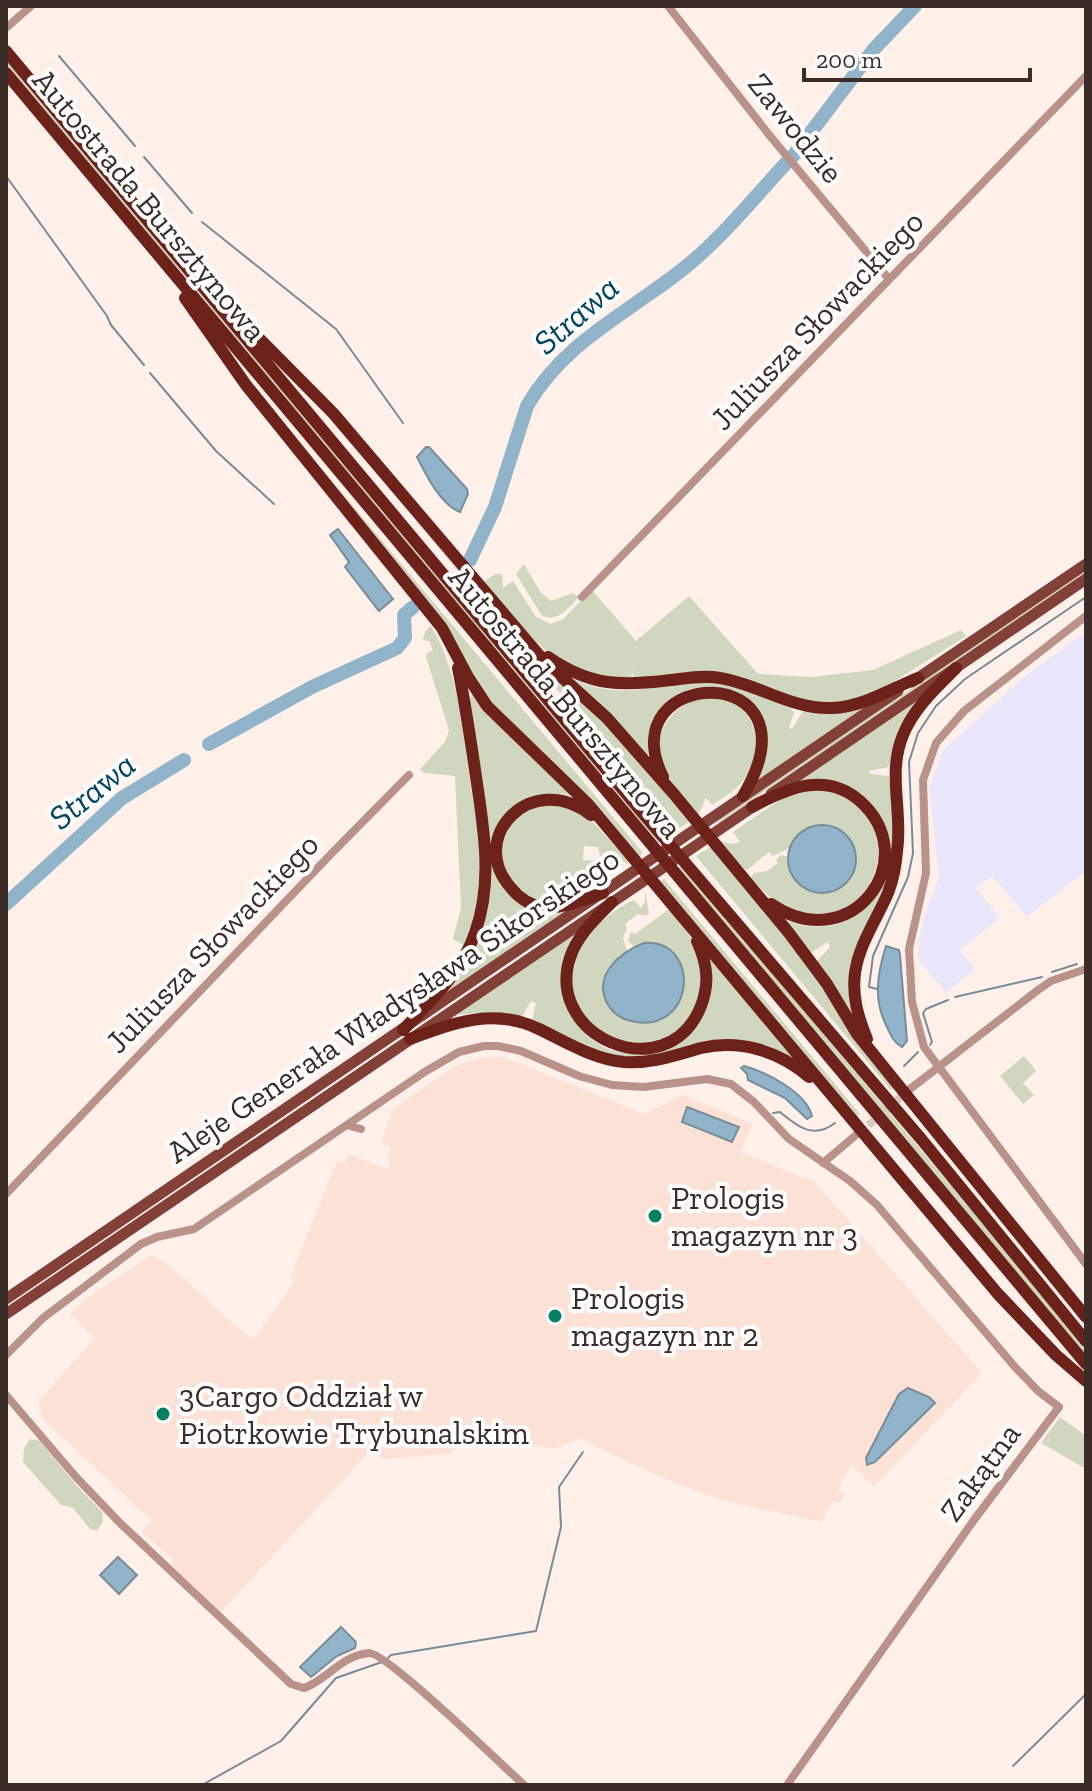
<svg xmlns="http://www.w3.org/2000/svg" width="1092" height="1791" font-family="'Zilla Slab',serif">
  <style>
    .commercial { fill: #eae6fc }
    .built { fill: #fce2d6 }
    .green { fill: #d1d6be }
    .water { fill: #92b4ca; stroke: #788c99; stroke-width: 2 }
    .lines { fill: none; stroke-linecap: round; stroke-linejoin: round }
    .stream { stroke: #788c99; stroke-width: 2 }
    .river { stroke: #92b4ca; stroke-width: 14 }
    .minor-tunnel { stroke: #d8c9c2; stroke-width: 8; stroke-dasharray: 8 4; stroke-linecap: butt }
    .minor { stroke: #ba928c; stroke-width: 8 }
    .major { stroke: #834039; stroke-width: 11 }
    .highway { stroke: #6d211b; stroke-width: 12 }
    .poi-dot { fill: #018161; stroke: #fff; stroke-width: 3 }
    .labels { text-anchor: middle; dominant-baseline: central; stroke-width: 8; stroke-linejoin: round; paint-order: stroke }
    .street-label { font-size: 32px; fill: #3a2d27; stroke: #fff }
    .poi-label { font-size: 32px; fill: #3a2d27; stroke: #fff; text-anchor: start }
    .water-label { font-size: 34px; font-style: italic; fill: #004361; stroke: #fff }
  </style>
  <rect width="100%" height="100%" fill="#fff0e9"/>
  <!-- commercial -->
  <path class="commercial" d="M1084,633L1086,636V871L1027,917L992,876L976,888L1000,918L960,950L975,969L946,993L918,960V942L927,907L939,878L929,787L943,750L1024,677Z"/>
  <!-- built -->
  <path class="built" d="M501,1056L644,1114L683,1095L753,1124L740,1152L815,1182L982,1373L874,1487L851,1464L838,1490L845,1494L840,1503L833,1500L822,1522L720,1500L656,1475L581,1439L553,1449L526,1444L478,1426L450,1454L383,1459L371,1450L221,1612L171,1565L174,1560L142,1532L151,1520L42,1418L39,1404L42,1397L95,1338L70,1314L87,1298L151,1255L167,1263L232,1323L254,1339L296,1280L290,1277L337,1161L344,1164L348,1154L388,1169L390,1163L387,1156L391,1147L381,1143L393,1109L457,1065L475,1059Z"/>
  <!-- green -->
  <path class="green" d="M6,57L661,841L657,844L6,66Z
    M312,396L608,726L690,821L675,831Z
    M291,432L643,853L638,857L577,786L503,718L478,687L452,637Z
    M524,564L541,593L551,601L573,593L579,597C568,608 559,622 542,616L516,574Z
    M1086,570V574L718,823L716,821Z
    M495,574H502L503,588L513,581L536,617L551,624L563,619L592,590L636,641L689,596L758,674L812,677L873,670L961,630L966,636L884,688L851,701L830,704L809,702L751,683L634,681L632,669L631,681C621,680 609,681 599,678C548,666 516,620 484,582Z
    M431,626C459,673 462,728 470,781C475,815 483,851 480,886C479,906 472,927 464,945L453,939L461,908L455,776L424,773L420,769L445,742L449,730L426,657L427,653L433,650L429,641L423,640L425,632Z
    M563,674C572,678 581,683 591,686C630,698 669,681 708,683C737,684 765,698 791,708L794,713L789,728L792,729L803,711L870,705L755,782C814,686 647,639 648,757Z
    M927,692L899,730L889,767L869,771L870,774L889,776L894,829L887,885L862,940L858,1026L818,964L817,961L830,947L828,942L810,953L781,918C827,939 870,922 883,873C890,848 890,830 874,809C871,804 866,798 861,795C848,789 810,787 794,784Z
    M475,693L573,795C526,790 522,802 494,835L510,895L572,907L438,999L488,895L467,700Z
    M698,697C708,698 721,697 730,701C759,714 763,752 746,777C738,789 724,797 712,805L706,798L698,816C688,804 677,793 670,780C647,743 663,714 698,697Z
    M815,789C823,790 832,791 839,794C850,798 860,808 867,817C899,860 859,924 806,915C784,911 764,894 751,878L754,873L767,871L778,863L776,860L781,855L788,857V860L855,869V849L807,828L799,834L790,848L773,856L769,852L747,870L744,869L719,841L732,844L740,842L733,832L787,795Z
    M549,802L585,813L629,862L627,864L618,858L600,856L598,847L584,846L583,860L621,863L625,866L615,863L608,866L612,873C604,883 589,892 576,897C511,919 477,844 525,812C532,807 541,805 549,802Z
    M712,846L807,962L893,1087L891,1090L696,856Z
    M682,866L1086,1346V1357L678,869Z
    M664,879L860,1114L855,1119L659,882Z
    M645,891L649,913L646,916L638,914L625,924L627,928L623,938L627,951C608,966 597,986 611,1009L669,950L652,943L635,947L628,941L631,932L635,934L669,909C691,934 714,969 696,1004C691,1013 687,1022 679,1029C640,1060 575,1035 571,984C571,978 574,971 575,966C576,960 577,952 579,947C589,928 611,913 629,902L634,900L641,908L645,902Z
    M579,931C571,944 563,956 562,971C559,1008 589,1054 630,1053C641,1053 654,1045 665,1041C715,1021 714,1001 707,952L796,1060L755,1043L635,1059L597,1052L532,1021L536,1003L531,1001L522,1017L495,1012L454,1015Z
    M1024,1056L1036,1071L1023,1083L1034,1095L1023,1104L1000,1076Z
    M1060,1417L1086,1436V1469L1041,1443Z
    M30,1439L40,1441L76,1485L102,1512L103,1521L97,1531L90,1529L73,1508L61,1505L23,1462L24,1448Z"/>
  <!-- water -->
  <path class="water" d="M426,447H429L467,489L468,494L460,512C441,505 426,475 417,457Z
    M338,529L393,599L379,611L345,567L349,562L330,535Z
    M788 859a34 34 0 1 1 68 0a34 34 0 1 1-68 0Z
    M644,943C702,939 696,1036 631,1021C621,1019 612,1012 607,1003C593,975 619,953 644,943Z
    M886,946L899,950L900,955L907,1041L902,1047C894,1043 891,1036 887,1027C873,1000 877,975 886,946Z
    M744,1066C766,1072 806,1092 812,1116L807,1119L785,1098L748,1080L747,1074L741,1068Z
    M687,1107L739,1127L732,1142L682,1122Z
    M908,1388L929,1397L935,1403L875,1462L867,1465L866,1458L899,1394Z
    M118,1557L137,1575L119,1594L100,1575Z
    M341,1627L356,1642L355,1648L337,1656L311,1677L300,1667Z"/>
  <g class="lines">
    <!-- stream -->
    <path class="stream" d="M59,56L135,146
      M144,157L192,213
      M6,176L107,316L111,325L144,365
      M202,222L336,329L403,423
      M150,373L216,451L274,504
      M1052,972L1077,964
      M877,989L869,987L873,956L908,877L913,853L909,762L918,733L936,706L965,679L1086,597
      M955,997L1042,977
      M930,1045L932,1042L923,1013L926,1009L948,1000
      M904,1066L918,1052
      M773,1113L780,1112C797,1126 813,1140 835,1123
      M387,1659L391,1655L536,1631L561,1527L559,1487L583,1452
      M1013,1766L1086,1694
      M202,1785L281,1741L336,1678L382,1662"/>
    <!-- river -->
    <path class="river" d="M793,156L874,49L915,6
      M470,560L495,507L527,406C565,340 632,311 688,265C724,235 755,197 787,162
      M209,744L312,687L397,648L405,638L404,615L413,607
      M6,904L122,798L184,760"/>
    <!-- minor-tunnel -->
    <path class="minor-tunnel" d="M859,1133L907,1092"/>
    <!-- minor -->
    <path class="minor" d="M668,6L770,136L889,279
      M6,28L31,6
      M582,597L1086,76
      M1086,616L964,711L936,743L923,780L926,873L909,949L912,1002L924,1047L1086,1264
      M910,1089L1038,990L1051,981L1086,969
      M347,1125L361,1129
      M823,1163L856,1135
      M6,1194L331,854L409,775
      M6,1355L43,1318L141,1244L157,1237L194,1229L426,1071L459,1052L484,1046H498L521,1051L579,1076L612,1085L644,1087L707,1079L731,1084L754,1102L789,1139L850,1181L877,1205L1015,1367L1038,1391L1059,1407L974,1520L787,1785
      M6,1395L76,1477L119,1522L291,1684L304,1688C327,1680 342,1655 369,1653C386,1652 503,1766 524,1785"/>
    <!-- major -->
    <path class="major" d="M912,682L1086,564
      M771,794L1086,579
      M6,1299L898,691
      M6,1314L757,804"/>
    <!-- highway -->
    <path class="highway" d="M6,51L640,810L922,1140L1086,1341
      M6,73L1086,1364
      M185,298L246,385L442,628L468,677L487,706L588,804L998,1294L1056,1355L1086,1381
      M236,315L333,413L544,661L607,718L673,793L789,933L827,984L857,1034L1086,1317
      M548,657C591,687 622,686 671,680C687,678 704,675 720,678C758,684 793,710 832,708C863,707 890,689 918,678
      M663,777C608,665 825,658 743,796
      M752,807C787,788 826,771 860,801C925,859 851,959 771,904
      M591,815C532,769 466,837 511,888C519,898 530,905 543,907C564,909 584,899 603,893
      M612,902C597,917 582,931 573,950C536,1035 667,1092 701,1006C710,983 707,963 697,941
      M403,1030C431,1001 462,972 475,933C494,880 483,825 475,770C470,736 465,702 458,668
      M410,1039C453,1023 494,1007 539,1029C566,1042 593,1059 624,1062C651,1064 676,1055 701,1048C740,1039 779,1051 809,1077
      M867,1039C858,1017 852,996 855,973C859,944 877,919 888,893C893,880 896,865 897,851C903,811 887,774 903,735C914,708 936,688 956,668"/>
  </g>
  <!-- markers -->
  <g class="poi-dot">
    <circle cx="655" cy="1216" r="8"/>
    <circle cx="555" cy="1316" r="8"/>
    <circle cx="163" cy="1414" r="8"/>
  </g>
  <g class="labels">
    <!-- street labels -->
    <g class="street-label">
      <text transform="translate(796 128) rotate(51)">Zawodzie</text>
      <text transform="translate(150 205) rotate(50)">Autostrada Bursztynowa</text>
      <text transform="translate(817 320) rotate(-46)">Juliusza Słowackiego</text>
      <text transform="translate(566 702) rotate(50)">Autostrada Bursztynowa</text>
      <text transform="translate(212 943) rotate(-46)">Juliusza Słowackiego</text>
      <text transform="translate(393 1005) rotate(-34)">Aleje Generała Władysława Sikorskiego</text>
      <text transform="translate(980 1472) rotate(-54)">Zakątna</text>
    </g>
    <!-- poi labels -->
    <g class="poi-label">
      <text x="671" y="1198">Prologis<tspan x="671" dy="37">magazyn nr 3</tspan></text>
      <text x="571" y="1298">Prologis<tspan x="571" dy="37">magazyn nr 2</tspan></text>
      <text x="179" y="1396">3Cargo Oddział w<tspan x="179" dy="37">Piotrkowie Trybunalskim</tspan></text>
    </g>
    <!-- water labels -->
    <g class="water-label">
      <text transform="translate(576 315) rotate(-41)">Strawa</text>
      <text transform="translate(92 791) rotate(-39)">Strawa</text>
    </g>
  </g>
  <!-- border -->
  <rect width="1092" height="1791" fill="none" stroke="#3a2d27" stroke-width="16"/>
  <!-- scale -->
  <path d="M804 68v12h226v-12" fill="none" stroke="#3a2d27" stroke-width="4"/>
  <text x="816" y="68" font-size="24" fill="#3a2d27" stroke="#ffffff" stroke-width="6" paint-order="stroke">200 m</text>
</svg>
